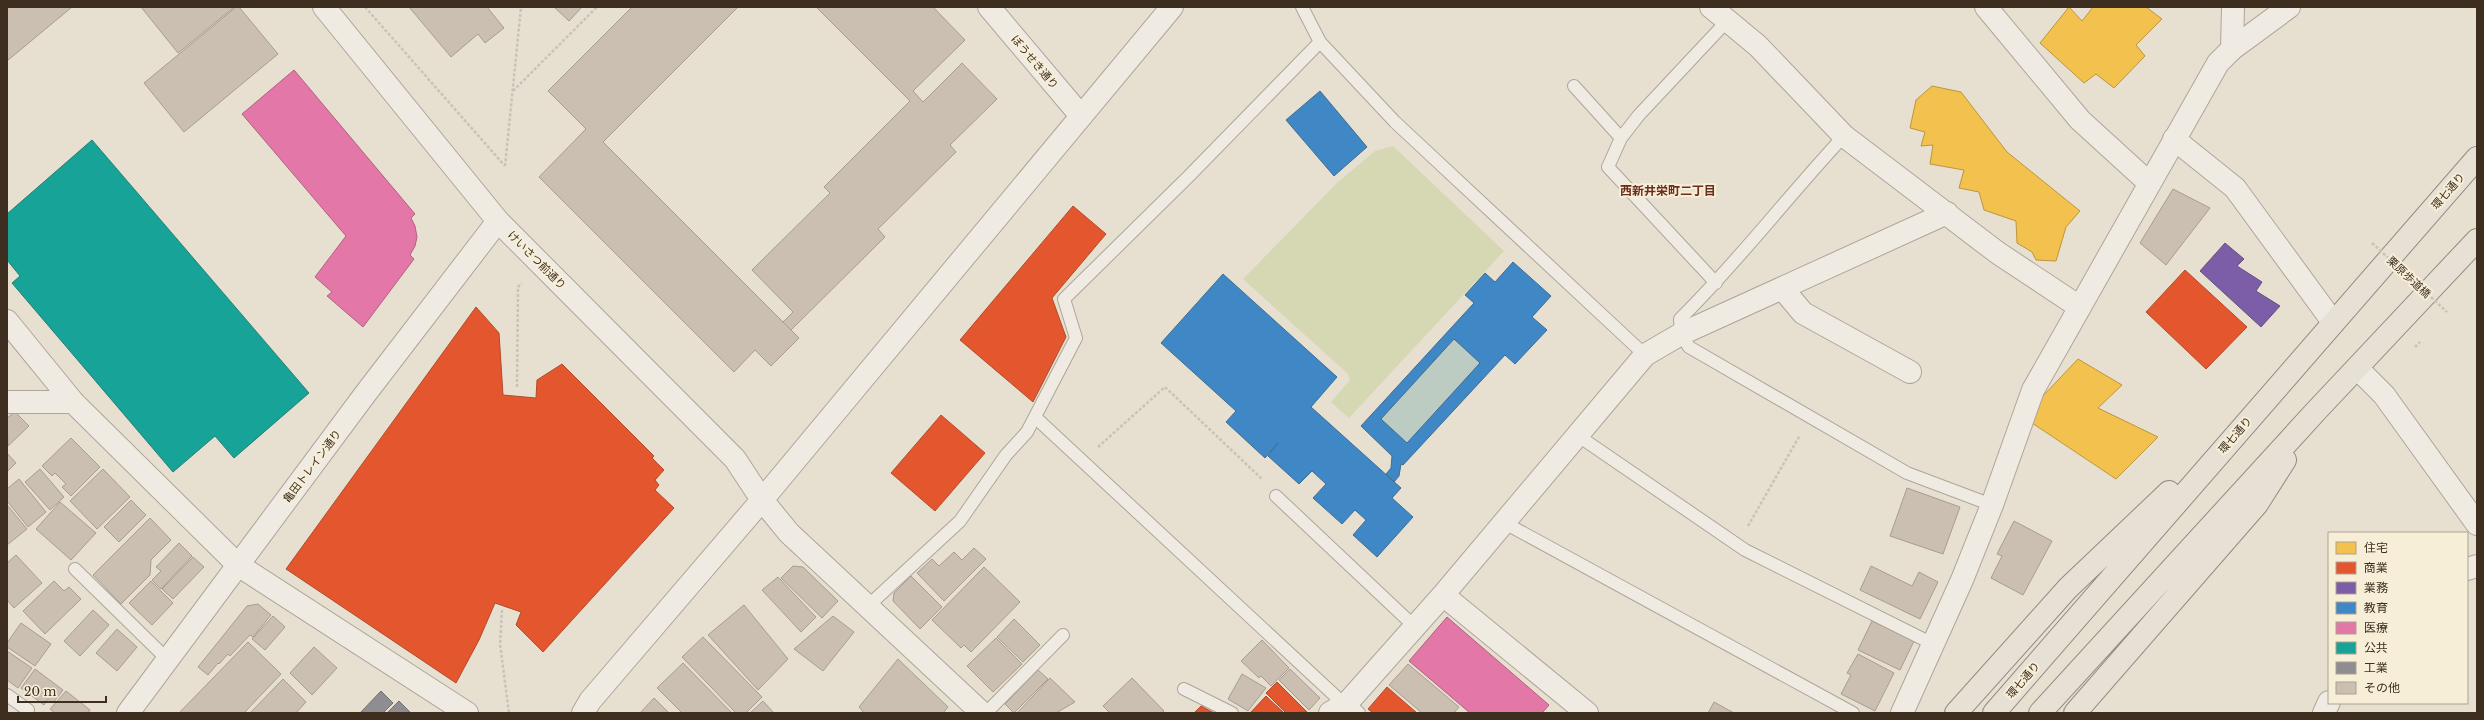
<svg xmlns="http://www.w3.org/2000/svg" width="2484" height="720" font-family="'Libre Baskerville','Noto Sans JP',serif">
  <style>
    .green { fill: #d6d7b3 }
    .water { fill: #bcccc2 }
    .homes { fill: #f2c14e; stroke: #bc9540 }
    .shops { fill: #e4572e; stroke: #b24b2a }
    .offices { fill: #7b5ea7; stroke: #68507e }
    .schools { fill: #3f88c5; stroke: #3e6d94; fill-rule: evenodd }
    .health { fill: #e377a8; stroke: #b1617f }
    .public { fill: #17a398; stroke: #228074 }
    .industry { fill: #8d8d92; stroke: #757070 }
    .building { fill: #cbbfb2; stroke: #a89c90 }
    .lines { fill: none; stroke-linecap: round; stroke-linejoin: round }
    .service-casing { stroke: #ada599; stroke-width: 14 }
    .minor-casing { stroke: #ada599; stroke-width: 24 }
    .tertiary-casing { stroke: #ada599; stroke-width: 24 }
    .primary-casing { stroke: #928b80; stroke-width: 24 }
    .path { stroke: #c8c2b9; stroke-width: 2.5; stroke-dasharray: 3 2; stroke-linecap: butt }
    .service { stroke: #efebe3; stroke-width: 12 }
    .minor { stroke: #efebe3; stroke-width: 22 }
    .tertiary { stroke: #efebe3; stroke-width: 22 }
    .primary { stroke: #e6e1d4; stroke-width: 22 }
    .path-bridge { stroke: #c8c2b9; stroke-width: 2.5; stroke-dasharray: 3 2; stroke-linecap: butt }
    .labels { text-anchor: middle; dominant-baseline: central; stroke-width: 4; stroke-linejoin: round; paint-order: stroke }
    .street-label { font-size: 11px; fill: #3d2e20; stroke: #f7eed8 }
    .neighbourhood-label { font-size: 12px; font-weight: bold; fill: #6b2e1e; stroke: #f7eed8 }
  </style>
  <rect width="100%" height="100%" fill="#e7e0d1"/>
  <!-- green -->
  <path class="green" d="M1393,146L1504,251L1349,418L1331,402L1350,380L1348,374L1243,279L1337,183L1375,151Z"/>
  <!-- water -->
  <path class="water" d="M1454,339L1480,363L1407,443L1381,419Z"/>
  <!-- homes -->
  <path class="homes" d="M2069,7L2082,21L2093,7H2146L2162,19L2136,45L2145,56L2114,88L2096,74L2084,83L2040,43Z
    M1932,86L1961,92L2007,152L2080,211L2066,227L2056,261L2036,260L2032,252L2017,243L2016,221L1984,210L1979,192L1959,188L1964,170L1930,164L1933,145L1921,146L1925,132L1910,128L1916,100Z
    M2078,359L2122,385L2098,408L2158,437L2116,479L2023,417Z"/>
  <!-- shops -->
  <path class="shops" d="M1073,206L1106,234L1052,298L1066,337L1033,402L960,340Z
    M2185,270L2247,327L2206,369L2146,312Z
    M476,307L499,333L503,395L536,398L537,380L562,364L654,456L652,458L664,470L655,480L659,485L655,490L674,508L543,652L516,625L521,612L495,603L479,640L456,683L286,569Z
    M941,415L985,453L935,511L891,473Z
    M1277,682L1307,712L1286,713L1266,693Z
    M1387,687L1417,713H1373L1368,709Z
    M1266,696L1284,713H1250Z
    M1201,706L1214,713H1194Z"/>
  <!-- offices -->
  <path class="offices" d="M2225,243L2244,259L2237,266L2262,282L2256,291L2280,306L2261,327L2200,271Z"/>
  <!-- schools -->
  <path class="schools" d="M1320,91L1367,147L1334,176L1286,120Z
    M1513,262L1551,296L1532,317L1547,330L1515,364L1505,355L1403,465L1401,464L1399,476L1394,482L1386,474L1391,468L1392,456L1361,426L1474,303L1465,295L1485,273L1495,282ZM1454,339L1480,363L1407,443L1381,419Z
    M1223,274L1337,377L1311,407L1401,488L1392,498L1413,517L1377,557L1353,535L1366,520L1355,510L1342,524L1313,498L1326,484L1312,471L1299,484L1268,456L1278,443L1265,458L1226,422L1236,411L1161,343Z"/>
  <!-- health -->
  <path class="health" d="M294,70L415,214L411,218L415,226L417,237L415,246L410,255L414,259L363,327L327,296L332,292L315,277L346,236L242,114Z
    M1447,617L1549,705L1542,713H1470L1409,661Z"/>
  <!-- public -->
  <path class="public" d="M92,140L309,393L234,458L215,436L173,472L12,283L20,276L7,260V214Z"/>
  <!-- industry -->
  <path class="industry" d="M381,691L393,703L383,713H360Z
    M399,701L411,713H387Z"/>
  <!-- building -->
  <path class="building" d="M7,7H72L7,61Z
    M141,7H233V8L178,53Z
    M236,7H239L278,54L184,132L144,83Z
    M409,7H487L504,28L485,43L478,34L451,57Z
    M554,7H582L569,21Z
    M632,7H738L603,142L799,338L771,366L755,350L734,372L539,177L586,129L548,91Z
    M816,7H933L965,40L913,91L923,102L962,63L997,99L950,145L956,152L878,229L885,237L791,330L783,322L793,312L752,270L830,193L824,187L910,101Z
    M2173,189L2210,208L2166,265L2140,243Z
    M15,412L29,426L8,446L7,418Z
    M71,438L100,467L71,496L62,487L66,484L55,473L52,476L42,466Z
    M7,453L16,463L7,472Z
    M40,469L64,497L50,510L25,482Z
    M103,469L130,497L97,529L70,501Z
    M19,479L46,512L28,527L7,501V489Z
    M1907,488L1960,507L1943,554L1890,536Z
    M131,500L146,515L119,542L104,527Z
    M60,502L96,533L71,560L36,529Z
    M8,506L27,529L7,545V507Z
    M150,518L171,540L151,560L150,575L121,604L93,575Z
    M2014,521L2052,541L2023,595L1991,578L2002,556L1997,554Z
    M179,543L192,556L161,589L152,580L161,571L156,567Z
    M974,548L986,559L944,601L917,573L932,559L939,566L954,552L962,560Z
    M16,555L42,583L14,608L7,600V563Z
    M193,557L204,567L173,599L162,589Z
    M793,566L803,567L838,601L822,618L781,578Z
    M1871,566L1912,586L1919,572L1938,582L1920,619L1860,590Z
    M984,567L1020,602L971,652L964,645L961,648L932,620Z
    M911,576L942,607L920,629L893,601L894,593Z
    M778,577L816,617L801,632L762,590Z
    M54,581L64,591L69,587L81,599L45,634L23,611Z
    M151,581L173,603L152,625L129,603Z
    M258,604L271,615L253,637L250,635L230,656L228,654L219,664L218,663L208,675L198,667L247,606Z
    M744,605L788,659L758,690L708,635Z
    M93,610L109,625L80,656L64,641Z
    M273,616L285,627L265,650L252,639Z
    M833,616L854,632L823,671L794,649Z
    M1014,619L1040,645L1023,662L997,637Z
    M1872,621L1914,641L1900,670L1858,650Z
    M21,623L51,644L35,666L7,647V643Z
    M117,629L137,647L117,671L96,653Z
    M703,637L762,697L746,713H736L682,657Z
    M996,638L1022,664L993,692L967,666Z
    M1262,640L1289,668L1271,686L1261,676L1259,678L1241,661Z
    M248,642L281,674L244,713H179Z
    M314,647L337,668L312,695L290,673Z
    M7,651L32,668L18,688L7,680Z
    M1858,654L1894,673L1875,711L1841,694L1851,675L1847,673Z
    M898,659L948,707L943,713H864L859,707Z
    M683,663L732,713H682L657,688Z
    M1408,664L1459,707L1454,713H1422L1389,685Z
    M35,669L63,690L53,703L48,699L44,705L21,688Z
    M1290,669L1320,698L1309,710L1279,680Z
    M1038,670L1048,679L1014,713L1005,704Z
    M1242,674L1266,688L1248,711L1228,699Z
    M1050,678L1075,702L1056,713H1017Z
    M1132,678L1164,711L1162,713H1110L1103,706Z
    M283,679L306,702L296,713H250Z
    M66,691L90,710L88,713H55L50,709Z
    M654,698L669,713H640Z
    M763,701L774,713H750Z
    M1714,702L1734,713H1708Z"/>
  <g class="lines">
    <!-- service casing -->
    <g class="service-casing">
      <path id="service" d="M1302,7L1320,42L1395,122L1645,355
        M1574,86L1621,138
        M1844,136C1788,196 1738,262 1680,319L1681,334L1689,347L1907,473L1992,505
        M1716,283L1608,167L1621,138L1639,115L1728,20
        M1036,418L1345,705
        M1577,435L1745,550L1933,644
        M1276,496L1414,626
        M1503,522L1853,713
        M75,569L168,660
        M868,606L960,521L1006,455L1027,432L1076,338L1064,299L1188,177L1320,42
        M1184,689L1232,713
        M7,695L28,710
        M1348,702L1359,713
        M986,713L1063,635"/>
    </g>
    <!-- minor casing -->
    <g class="minor-casing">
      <path id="minor" d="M989,7L1081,116
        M1711,7L1758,46L1844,136L1998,253L2078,306
        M1986,7L2080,120L2149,183
        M2232,49L2233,7
        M2174,139L2235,188L2333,322
        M1782,288L1803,313L1910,372
        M2357,368L2384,395L2477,524
        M7,402H73
        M762,500L789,533L982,713
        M238,565L467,713
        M2467,569L2477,566
        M1443,595L1587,713
        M1330,713L1348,702L1443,595L1645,355L1681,334L1947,213
        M2324,713L2329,702"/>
    </g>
    <!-- tertiary casing -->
    <g class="tertiary-casing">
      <path id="tertiary" d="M324,7L498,221L735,459L762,500
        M7,321L73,402L238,565
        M128,713L366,393L498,221
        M583,713L590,701L762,500L1172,7
        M1902,713L1962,580L1992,505L2033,390L2218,63L2232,49L2289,7"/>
    </g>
    <!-- primary casing -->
    <g class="primary-casing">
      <path id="primary" d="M1956,713L2068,588L2169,492
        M1994,713L2477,158
        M2040,713L2317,410L2477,240
        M2075,713L2257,504L2285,460"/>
    </g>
    <!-- path -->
    <path class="path" d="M365,7L505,166
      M513,91L597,7
      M505,166L521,7
      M2415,347L2420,342
      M517,387L518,287L522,283
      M1098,447L1165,387L1263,480
      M1748,526L1800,435
      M502,610L500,644L509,713"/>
    <!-- service -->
    <use href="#service" class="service"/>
    <!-- minor -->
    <use href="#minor" class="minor"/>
    <!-- tertiary -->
    <use href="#tertiary" class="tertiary"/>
    <!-- primary -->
    <use href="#primary" class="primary"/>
    <!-- path-bridge -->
    <path class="path-bridge" d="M2372,243L2447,312"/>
  </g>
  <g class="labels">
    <!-- street labels -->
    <g class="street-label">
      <text transform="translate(1035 62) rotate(50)">ぼうせき通り</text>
      <text transform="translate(2448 191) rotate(-49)">環七通り</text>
      <text transform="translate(537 260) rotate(45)">けいさつ前通り</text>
      <text transform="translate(2409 277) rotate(43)">栗原歩道橋</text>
      <text transform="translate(2235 435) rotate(-49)">環七通り</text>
      <text transform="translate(312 466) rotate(-53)">亀田トレイン通り</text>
      <text transform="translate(2023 680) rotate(-49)">環七通り</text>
    </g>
    <!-- neighbourhood labels -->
    <g class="neighbourhood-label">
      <text x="1668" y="190">西新井栄町二丁目</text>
    </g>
  </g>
  <!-- border -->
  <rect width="2484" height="720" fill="none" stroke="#3d2e20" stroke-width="16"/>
  <!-- legend -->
  <rect x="2328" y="532" width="140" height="172" fill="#f7eed8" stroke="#ada18e"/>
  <rect x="2336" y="542" width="20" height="12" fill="#f2c14e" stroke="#ada18e"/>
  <text x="2364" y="552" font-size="12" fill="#3d2e20">住宅</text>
  <rect x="2336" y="562" width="20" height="12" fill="#e4572e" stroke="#ada18e"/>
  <text x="2364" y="572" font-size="12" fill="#3d2e20">商業</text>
  <rect x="2336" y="582" width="20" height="12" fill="#7b5ea7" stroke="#ada18e"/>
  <text x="2364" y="592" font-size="12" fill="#3d2e20">業務</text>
  <rect x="2336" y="602" width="20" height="12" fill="#3f88c5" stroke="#ada18e"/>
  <text x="2364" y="612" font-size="12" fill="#3d2e20">教育</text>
  <rect x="2336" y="622" width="20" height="12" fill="#e377a8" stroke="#ada18e"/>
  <text x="2364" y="632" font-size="12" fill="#3d2e20">医療</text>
  <rect x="2336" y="642" width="20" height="12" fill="#17a398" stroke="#ada18e"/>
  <text x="2364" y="652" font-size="12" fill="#3d2e20">公共</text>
  <rect x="2336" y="662" width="20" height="12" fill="#8d8d92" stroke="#ada18e"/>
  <text x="2364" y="672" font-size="12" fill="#3d2e20">工業</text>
  <rect x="2336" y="682" width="20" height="12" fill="#cbbfb2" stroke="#ada18e"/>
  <text x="2364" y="692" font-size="12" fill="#3d2e20">その他</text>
  <!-- scale -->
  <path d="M18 696v6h88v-6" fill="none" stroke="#3d2e20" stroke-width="2"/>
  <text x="24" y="696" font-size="12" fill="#3d2e20" stroke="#f7eed8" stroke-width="3" paint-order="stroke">20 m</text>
</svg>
